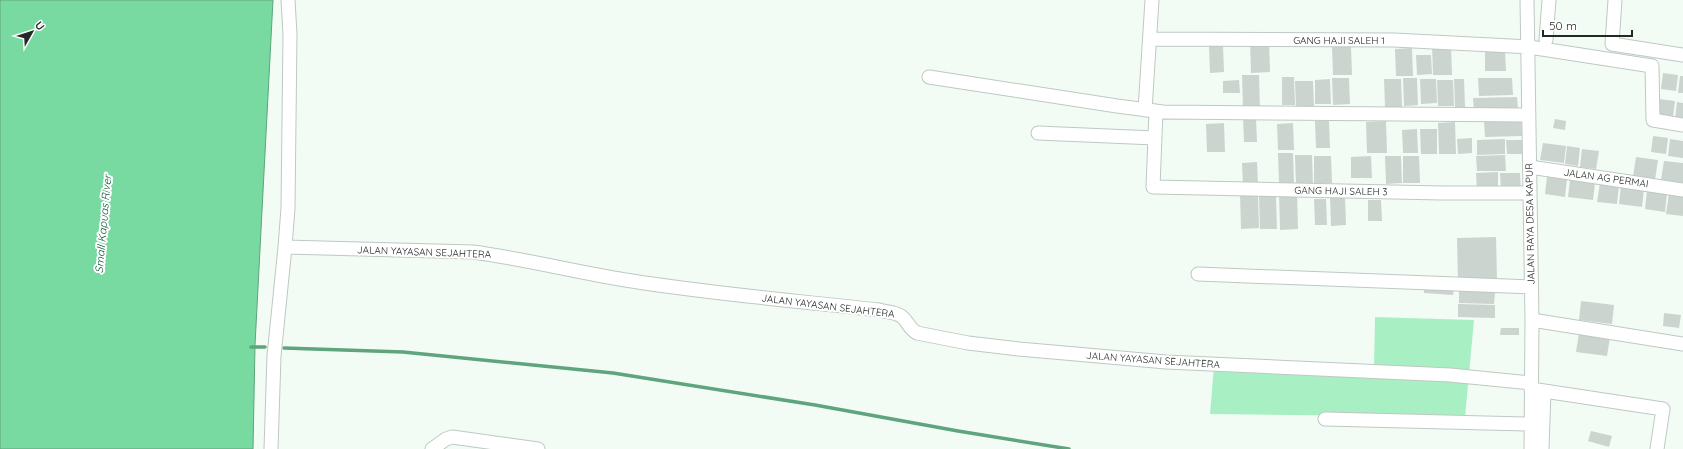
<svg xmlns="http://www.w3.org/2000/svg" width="1683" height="449" font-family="Quicksand,sans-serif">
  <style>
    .green { fill: #a8f0c4 }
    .water { fill: #78d9a1; stroke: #5ea47c }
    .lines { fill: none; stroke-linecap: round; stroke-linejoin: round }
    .stream { stroke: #5ea47c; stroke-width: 3.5 }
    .building { fill: #cbd4ce }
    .minor-casing { stroke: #bfc8c2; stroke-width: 15 }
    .minor { stroke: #fff; stroke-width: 13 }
    .labels { text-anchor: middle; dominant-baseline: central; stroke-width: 4; stroke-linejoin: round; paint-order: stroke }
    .street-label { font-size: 10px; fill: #232725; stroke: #fff }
    .water-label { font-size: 11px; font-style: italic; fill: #105a37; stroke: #fff }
  </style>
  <rect width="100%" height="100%" fill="#f2fcf5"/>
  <!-- green -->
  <path class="green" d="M1375,317L1474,320L1465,417L1210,414L1214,366L1374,367Z"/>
  <!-- water -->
  <path class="water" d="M0,0H273L255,345L253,449H0Z"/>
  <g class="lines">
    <!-- stream -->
    <path class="stream" d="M251,347H265
      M284,348L403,352L613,373L815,405L958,431L1069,449"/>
  </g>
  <!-- building -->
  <path class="building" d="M1250,41H1269L1270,72L1251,73Z
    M1432,44H1451L1452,75H1433Z
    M1223,45L1224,72L1210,73L1209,46Z
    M1351,46L1352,75H1333L1332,47Z
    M1412,48L1413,76H1396L1395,49Z
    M1485,50H1505L1506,71H1485Z
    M1416,55H1431L1432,74L1417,75Z
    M1663,73L1678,75L1676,91L1661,89Z
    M1242,75H1259L1260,109H1243Z
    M1680,76H1683V93H1678Z
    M1282,77H1294L1295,105H1282Z
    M1332,78H1349L1350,104L1333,105Z
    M1403,78H1417L1418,105L1404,106Z
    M1478,78H1512L1513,95L1479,96Z
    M1330,79L1331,104H1315V80Z
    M1384,79H1401L1402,107H1385Z
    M1420,79H1436L1437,103L1421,104Z
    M1454,79H1464L1465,107H1455Z
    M1239,80L1240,93H1223V81Z
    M1437,80H1453L1454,106H1438Z
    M1295,81H1313L1314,107H1296Z
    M1517,97L1518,110L1474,111L1473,98Z
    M1659,99L1675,101L1673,117L1657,115Z
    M1677,102L1683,103V120L1675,119Z
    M1243,118H1256L1257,142H1244Z
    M1555,119L1566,121L1565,130L1553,128Z
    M1521,120L1522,136L1485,137L1484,121Z
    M1315,121H1329L1330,148H1316Z
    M1386,121L1387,153H1367L1366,122Z
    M1455,122L1456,154H1439L1438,123Z
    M1224,123L1225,152H1207L1206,124Z
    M1293,123L1294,150H1278L1277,124Z
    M1417,129L1418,153H1403L1402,130Z
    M1420,129H1437V154H1421Z
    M1653,136L1668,138L1666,154L1651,152Z
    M1472,138V153L1458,154L1457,139Z
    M1505,139V154L1477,155V140Z
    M1670,139L1683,141V158L1668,156Z
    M1506,140H1523V154H1507Z
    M1543,143L1566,146L1564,163L1540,160Z
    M1567,146L1580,148L1578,166L1565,164Z
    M1582,149L1599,151L1596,169L1580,167Z
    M1278,153H1293L1294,183H1279Z
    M1295,155H1312L1313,184L1296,185Z
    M1505,155L1506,171H1477L1476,156Z
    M1314,156H1331L1332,183H1314Z
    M1371,156L1372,178H1351V157Z
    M1385,156H1401L1402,183L1386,184Z
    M1403,156H1419L1420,183H1403Z
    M1636,157L1658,160L1655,180L1633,177Z
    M1664,161L1683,163V183L1661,180Z
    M1257,162L1258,185L1243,186L1242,163Z
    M1498,172V190H1477L1476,173Z
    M1500,173H1520L1521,190H1501Z
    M1547,177L1567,179L1565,197L1545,194Z
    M1570,180L1595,183L1593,200L1568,197Z
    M1600,183L1619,186L1617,204L1597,202Z
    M1621,186L1644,189L1642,207L1619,204Z
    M1647,190L1667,193L1665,212L1645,209Z
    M1297,192L1298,229L1280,230L1279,193Z
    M1240,193H1258L1259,228L1241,229Z
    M1669,193L1683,195V216L1666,214Z
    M1276,195L1277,229H1260L1259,196Z
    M1330,196H1345L1346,225L1331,226Z
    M1314,199H1326L1327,225H1315Z
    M1368,200H1381L1382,221H1368Z
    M1496,237L1497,279L1458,280L1457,238Z
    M1424,284L1454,286L1453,295L1424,293Z
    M1459,291L1495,292L1494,304L1459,303Z
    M1581,301L1614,305L1612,324L1579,320Z
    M1458,304L1495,305V318L1458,317Z
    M1664,313L1681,315L1679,328L1663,326Z
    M1501,328H1519V335H1500Z
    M1579,333L1610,337L1607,356L1576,352Z
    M1591,431L1612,436L1609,447L1588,441Z"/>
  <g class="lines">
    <!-- minor casing -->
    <g class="minor-casing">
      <path id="minor" d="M1527,0L1532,320L1531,449
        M1615,0L1612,44L1683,55
        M1150,39L1394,40L1529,47L1652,66L1653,120L1683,125
        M1546,40L1549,0
        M929,77L1117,106L1163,112L1529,115
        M1145,110L1152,0
        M1156,111L1153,187L1442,193H1529
        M1038,133L1155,138
        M1530,167L1683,190
        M285,247L473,252C526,259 579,273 632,281C714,294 797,301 879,310C886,312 895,312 901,316C908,321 909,329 917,333L968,343L1019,349L1166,362L1450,375L1531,383
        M1198,274L1531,287
        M1532,320L1683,344
        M1531,389L1663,409L1657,449
        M1325,419L1531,424
        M271,449L274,356L285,247L288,208L290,34L288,0
        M432,449L446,439L452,437L538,449
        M1542,449L1544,391"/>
    </g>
    <!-- minor -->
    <use href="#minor" class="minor"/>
  </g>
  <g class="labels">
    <!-- street labels -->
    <g class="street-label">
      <text x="1339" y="40">GANG HAJI SALEH 1</text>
      <text transform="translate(1606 178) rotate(8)">JALAN AG PERMAI</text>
      <text transform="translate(1341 191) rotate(1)">GANG HAJI SALEH 3</text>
      <text transform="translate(1530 224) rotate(-91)">JALAN RAYA DESA KAPUR</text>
      <text transform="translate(424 252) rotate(2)">JALAN YAYASAN SEJAHTERA</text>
      <text transform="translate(828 306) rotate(7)">JALAN YAYASAN SEJAHTERA</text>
      <text transform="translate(1153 360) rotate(4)">JALAN YAYASAN SEJAHTERA</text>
    </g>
    <!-- water labels -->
    <g class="water-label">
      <text transform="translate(103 224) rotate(-85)">Small Kapuas River</text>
    </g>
  </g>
  <!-- north arrow -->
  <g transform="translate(32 32) rotate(51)" stroke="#ffffff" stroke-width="3" paint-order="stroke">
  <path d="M0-3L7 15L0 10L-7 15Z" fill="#232725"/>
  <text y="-6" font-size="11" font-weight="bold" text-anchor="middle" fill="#232725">U</text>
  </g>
  <!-- scale -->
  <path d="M1543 30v6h89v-6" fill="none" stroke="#232725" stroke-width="2"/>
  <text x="1549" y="30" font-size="12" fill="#232725" stroke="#ffffff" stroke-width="3" paint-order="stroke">50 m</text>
</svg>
